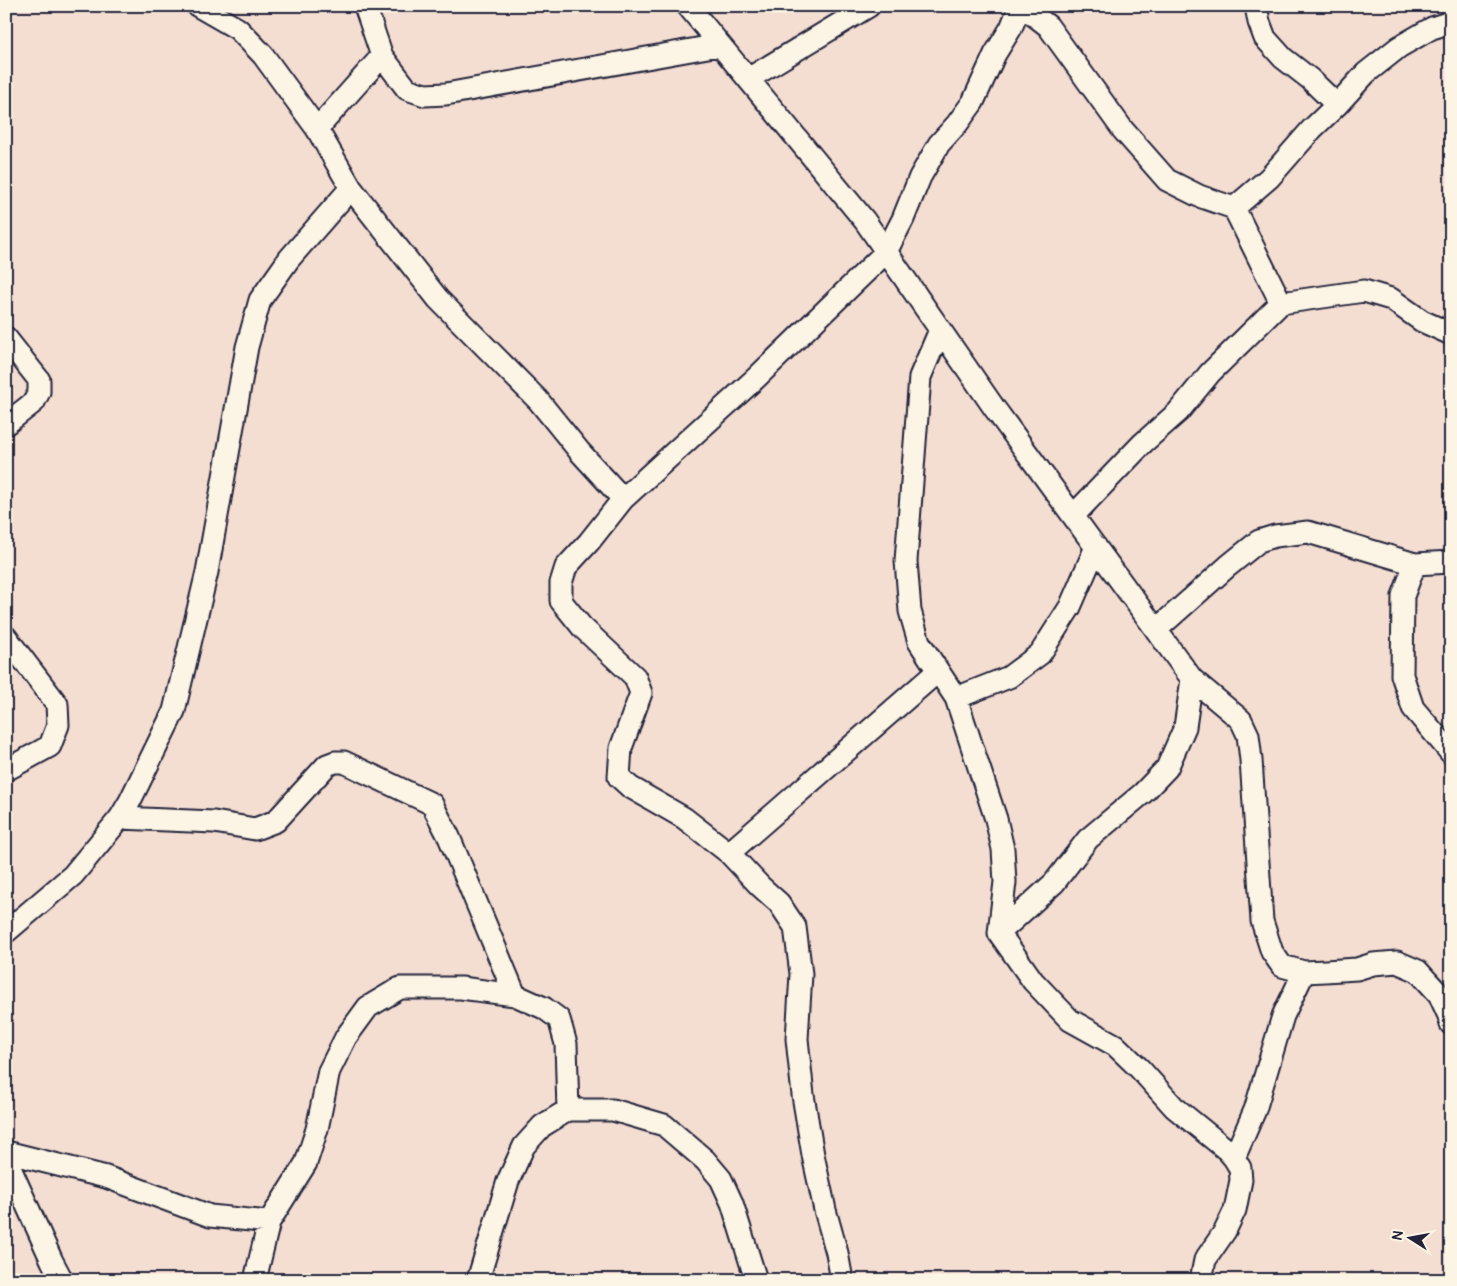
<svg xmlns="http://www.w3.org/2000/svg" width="1457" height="1286" font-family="Pangolin,sans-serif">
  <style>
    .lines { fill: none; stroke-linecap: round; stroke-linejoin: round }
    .minor-casing { stroke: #22223b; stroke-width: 25 }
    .minor { stroke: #fcf5e5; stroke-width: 21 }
  </style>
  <rect width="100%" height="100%" fill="#f4ded2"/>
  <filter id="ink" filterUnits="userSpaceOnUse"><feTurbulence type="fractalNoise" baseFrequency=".02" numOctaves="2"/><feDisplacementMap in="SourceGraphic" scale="10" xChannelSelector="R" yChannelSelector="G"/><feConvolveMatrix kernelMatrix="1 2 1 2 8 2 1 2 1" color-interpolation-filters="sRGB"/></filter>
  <g filter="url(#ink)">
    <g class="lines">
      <!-- minor casing -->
      <g class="minor-casing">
        <path id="minor" d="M198,6L238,29L263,55L317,129L351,188L438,299L538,400L580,452L623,499
          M365,6L382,56L407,89L425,95L446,94L719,45
          M688,6L865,221L995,409L1192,679L1241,720L1248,735L1251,760L1262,921L1272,952L1282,966L1304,972L1325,971L1357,969L1373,964L1397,962L1418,971L1439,994L1449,1016L1451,1024
          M1022,6L1048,26L1123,130L1167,180L1199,196L1234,208L1269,178L1312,129L1337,105L1366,73L1399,47L1432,28L1451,22
          M1256,6L1259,22L1265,38L1283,58L1310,79L1337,105
          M748,79L869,6
          M317,129L382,56
          M1234,208L1281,303
          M940,330L920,377L906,561L910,611L919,642L956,698L996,819L1003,849L1005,882L999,933L1033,981L1070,1020L1115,1045L1140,1069L1174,1107L1227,1150L1234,1158L1240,1168L1241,1180L1235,1210L1225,1231L1205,1260L1201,1280
          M6,338L39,380V392L34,402L6,424
          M1073,516L1143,443L1178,412L1210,373L1281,303L1364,291L1391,299L1422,321L1451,334
          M1415,564L1403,596L1402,675L1413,708L1451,753
          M1156,630L1228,566L1259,541L1275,536L1308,532L1415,564L1451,562
          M6,637L57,704L58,725L50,746L6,770
          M956,698L1009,677L1040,654L1070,607L1096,547
          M120,818L214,822L255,829L276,821L327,765L335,762H344L432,804L449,837L515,995
          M729,853L938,671
          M6,932L73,875L120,818L130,801L174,711L207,572L247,347L260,300L289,259L351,188
          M999,933L1054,883L1088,839L1143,793L1167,768L1185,727L1192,679
          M568,1110H613L664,1125L705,1160L721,1179L732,1203L756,1280
          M6,1152L106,1177L210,1216L269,1222
          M1234,1158L1255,1110L1283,1016L1304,972
          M6,1159L52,1261L62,1280
          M255,1280L269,1222L306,1163L317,1129L329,1071L346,1037L368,1007L400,988H461L515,995L544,1008L559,1019L566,1044L568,1110L542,1126L524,1146L508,1181L478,1280
          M842,1280L837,1253L825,1210L813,1155L803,1095L797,1039L801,974L795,927L779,903L760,886L729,853L684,818L630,787L619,777L621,748L641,693L635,677L582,627L561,601V583L566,567L589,542L623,499L756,378L886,252L903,219L920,177L939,144L957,124L973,102L995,54L1011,28L1020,6"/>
      </g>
      <!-- minor -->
      <use href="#minor" class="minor"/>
    </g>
  </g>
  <!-- margin -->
  <rect width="1457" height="1286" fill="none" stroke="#fcf5e5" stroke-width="25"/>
  <rect x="12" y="12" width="1432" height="1261" fill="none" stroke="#22223b" stroke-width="2" filter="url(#ink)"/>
  <!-- north arrow -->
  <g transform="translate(1410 1238) rotate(281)" stroke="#fcf5e5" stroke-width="4" paint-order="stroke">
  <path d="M0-4L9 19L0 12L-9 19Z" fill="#22223b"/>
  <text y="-8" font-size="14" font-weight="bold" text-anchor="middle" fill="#22223b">N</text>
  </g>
</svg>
